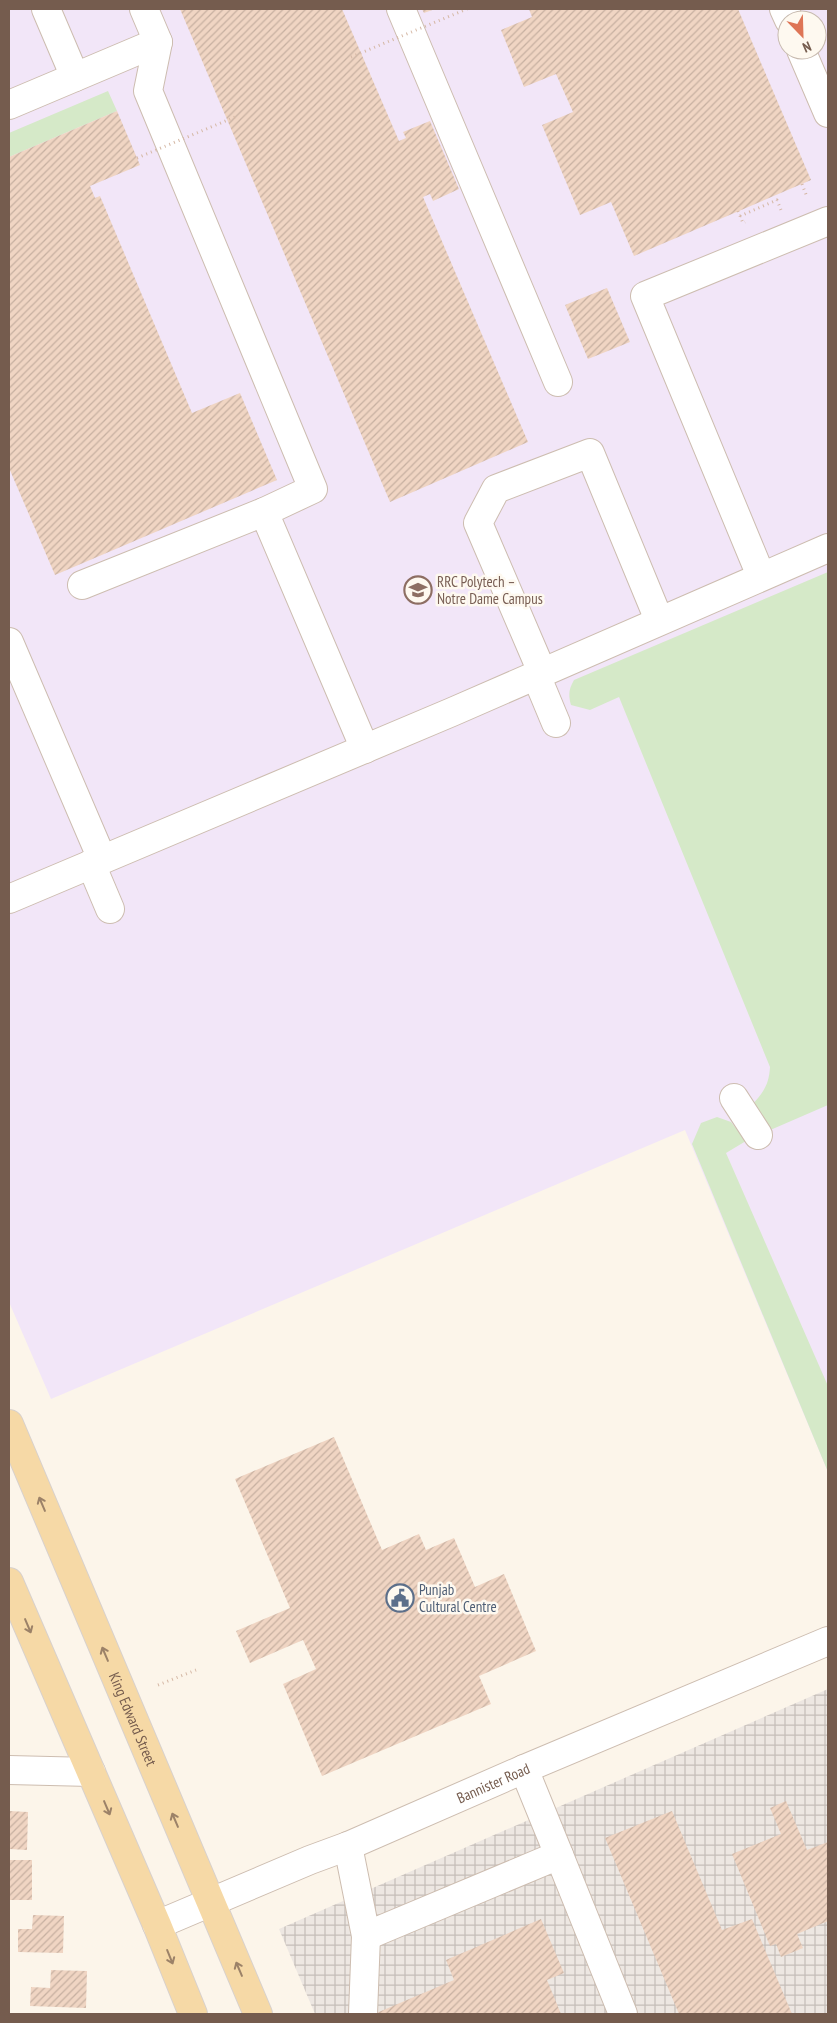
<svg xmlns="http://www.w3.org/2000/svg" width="837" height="2023" font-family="'PT Sans Narrow',sans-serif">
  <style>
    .industrial { fill: url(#industrial-grid) }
    .education { fill: #f2e6f8; fill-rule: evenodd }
    .grass { fill: #d5e9c8 }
    .building { fill: url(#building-hatch) }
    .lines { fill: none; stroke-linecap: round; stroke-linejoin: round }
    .minor-casing { stroke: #cdbdb0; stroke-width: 30 }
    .major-casing { stroke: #d8d1cd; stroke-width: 30 }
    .path { stroke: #d5b8a5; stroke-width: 3; stroke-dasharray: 1 4; stroke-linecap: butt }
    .minor { stroke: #fff; stroke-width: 28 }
    .major { stroke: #f6d9a6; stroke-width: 28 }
    .path-bridge { stroke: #d5b8a5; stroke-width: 3; stroke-dasharray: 1 4; stroke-linecap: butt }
    .oneway { stroke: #9c8268 }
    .labels { text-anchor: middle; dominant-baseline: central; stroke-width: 5; stroke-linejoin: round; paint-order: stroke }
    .education-label { font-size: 15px; fill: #785e54; stroke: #fef9f0; text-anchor: start }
    .service-label { font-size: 15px; fill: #4e5e75; stroke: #fef9f0; text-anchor: start }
    .street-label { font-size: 15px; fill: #755c4e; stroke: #fef9f0 }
  </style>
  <defs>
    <pattern id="industrial-grid" width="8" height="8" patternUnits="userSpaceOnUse" patternTransform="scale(1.25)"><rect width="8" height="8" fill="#ede7e2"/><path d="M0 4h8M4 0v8" fill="none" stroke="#c5beb9"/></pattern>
    <pattern id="building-hatch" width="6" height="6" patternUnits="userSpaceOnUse" patternTransform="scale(1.25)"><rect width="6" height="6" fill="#f0d5c3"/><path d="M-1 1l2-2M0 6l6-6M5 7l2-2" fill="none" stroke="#c7b0a1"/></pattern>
  </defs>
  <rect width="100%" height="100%" fill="#fcf5ea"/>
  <!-- industrial -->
  <path class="industrial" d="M828,1689V2014H315L279,1929Z"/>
  <!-- education -->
  <path class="education" d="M9,9H828V1472L685,1130L51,1399L9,1302ZM787,20H817V50H787Z"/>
  <!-- grass -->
  <path class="grass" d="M108,91L117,111L9,157V133Z
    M828,572V1105L768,1131L751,1106C763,1093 769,1085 770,1067L619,697L590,710L571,705C568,694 569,689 574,680Z
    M717,1117L731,1122L746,1141L726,1153L828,1386V1472L692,1144L701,1123Z"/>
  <!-- building -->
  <path class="building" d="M180,9H342L399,141L406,138L403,132L430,121L459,189L433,201L430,194L423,197L528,442L390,502Z
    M422,9H435L424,13Z
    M529,9H738L811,180L634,256L611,202L580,215L542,125L573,112L556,74L524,87L501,30L532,17Z
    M117,111L140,165L90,186L95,198L100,196L192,413L240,393L277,480L55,575L9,468V157Z
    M607,288L630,342L588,359L565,305Z
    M334,1437L382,1550L419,1534L426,1550L454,1538L475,1587L504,1574L536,1651L479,1676L491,1704L322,1776L283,1684L316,1669L303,1640L250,1663L236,1631L290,1608L235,1479Z
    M786,1801L807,1850L828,1842V1921L797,1934L803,1948L781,1957L776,1944L770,1946L732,1854L781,1834L770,1808Z
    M9,1811L28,1812L27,1850L9,1849Z
    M672,1811L722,1930L752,1919L792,2014H679L605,1838Z
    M9,1860H32V1900H9Z
    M33,1915L64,1916L63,1953L18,1952V1929H32Z
    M541,1919L564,1973L547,1980L561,2014H374L454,1980L446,1960Z
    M51,1970L87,1971L86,2008L30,2006L31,1987L50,1988Z"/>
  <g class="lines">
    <!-- minor casing -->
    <g class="minor-casing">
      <g id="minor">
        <path d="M46,9L75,77"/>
        <path d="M401,9L558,382"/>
        <path d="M784,9L789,20"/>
        <path d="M801,50L828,113"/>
        <path d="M9,105L158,42"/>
        <path d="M264,512L365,749"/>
        <path d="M761,576L645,296L828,221"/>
        <path d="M82,585L264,512L313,489L148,91L158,42L144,9"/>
        <path d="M9,642L102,859"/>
        <path d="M542,672L478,523L496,489L590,453L659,620"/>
        <path d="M536,675L556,723"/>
        <path d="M91,864L110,909"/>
        <path d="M9,899L452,712L828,548"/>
        <path d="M734,1098L758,1135"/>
        <path d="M524,1769L559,1855"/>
        <path d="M9,1770L91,1772"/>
        <path d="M348,1846L366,1936L363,2014"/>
        <path id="s1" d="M157,1925L310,1860L348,1846L524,1769L828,1641"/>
        <path d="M366,1936L559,1855L623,2014"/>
      </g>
    </g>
    <!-- major casing -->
    <g class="major-casing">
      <g id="major">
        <path id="s2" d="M9,1424L258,2014"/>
        <path d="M9,1582L157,1925L193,2014"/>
      </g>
    </g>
    <!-- path -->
    <path class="path" d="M802,184L807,197
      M738,211L743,223L745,222
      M740,216L777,200L781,210
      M158,1685L196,1670"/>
    <!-- minor -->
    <use href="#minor" class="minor"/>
    <!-- major -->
    <use href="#major" class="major"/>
    <!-- path-bridge -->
    <path class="path-bridge" d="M351,57L467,9
      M137,158L235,117"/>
  </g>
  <!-- one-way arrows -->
  <defs><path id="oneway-shaft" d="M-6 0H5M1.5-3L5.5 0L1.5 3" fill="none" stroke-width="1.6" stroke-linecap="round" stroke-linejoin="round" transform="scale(1.25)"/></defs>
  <g class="oneway">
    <use href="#oneway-shaft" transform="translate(42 1504) rotate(-113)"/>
    <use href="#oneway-shaft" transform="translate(28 1626) rotate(67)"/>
    <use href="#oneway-shaft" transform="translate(105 1654) rotate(-113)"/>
    <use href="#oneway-shaft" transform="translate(107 1808) rotate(67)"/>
    <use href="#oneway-shaft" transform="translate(175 1820) rotate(-113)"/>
    <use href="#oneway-shaft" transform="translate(170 1957) rotate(68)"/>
    <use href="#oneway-shaft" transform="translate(239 1969) rotate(-113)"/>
  </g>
  <!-- icons -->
  <defs>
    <g id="university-ring" transform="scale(1.4375)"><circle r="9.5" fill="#fef9f0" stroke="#8d6e63" stroke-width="1.5"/><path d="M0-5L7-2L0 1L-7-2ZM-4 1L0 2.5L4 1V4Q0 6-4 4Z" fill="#8d6e63"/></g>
    <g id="civic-ring" transform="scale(1.4375)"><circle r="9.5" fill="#fef9f0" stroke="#5c6f8a" stroke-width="1.5"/><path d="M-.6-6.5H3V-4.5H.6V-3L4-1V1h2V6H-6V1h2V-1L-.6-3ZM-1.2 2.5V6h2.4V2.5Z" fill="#5c6f8a"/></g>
  </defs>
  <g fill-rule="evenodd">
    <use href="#university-ring" x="418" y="590"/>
    <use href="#civic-ring" x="400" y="1598"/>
  </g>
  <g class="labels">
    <!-- education labels -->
    <g class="education-label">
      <text x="437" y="581">RRC Polytech –<tspan x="437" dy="17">Notre Dame Campus</tspan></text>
    </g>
    <!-- service labels -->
    <g class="service-label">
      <text x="419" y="1589">Punjab<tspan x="419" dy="17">Cultural Centre</tspan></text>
    </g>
    <!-- street labels -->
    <g class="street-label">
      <text stroke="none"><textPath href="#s2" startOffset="320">King Edward Street</textPath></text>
      <text stroke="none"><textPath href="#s1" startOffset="365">Bannister Road</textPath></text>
    </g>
  </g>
  <!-- border -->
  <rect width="837" height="2023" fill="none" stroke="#755c4e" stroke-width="20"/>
  <!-- north arrow -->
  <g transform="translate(802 35) rotate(157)"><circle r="24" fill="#fef9f0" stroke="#c7baaf"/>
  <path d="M0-4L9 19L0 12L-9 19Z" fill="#de7556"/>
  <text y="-8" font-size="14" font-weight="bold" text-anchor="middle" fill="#755c4e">N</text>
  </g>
</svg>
